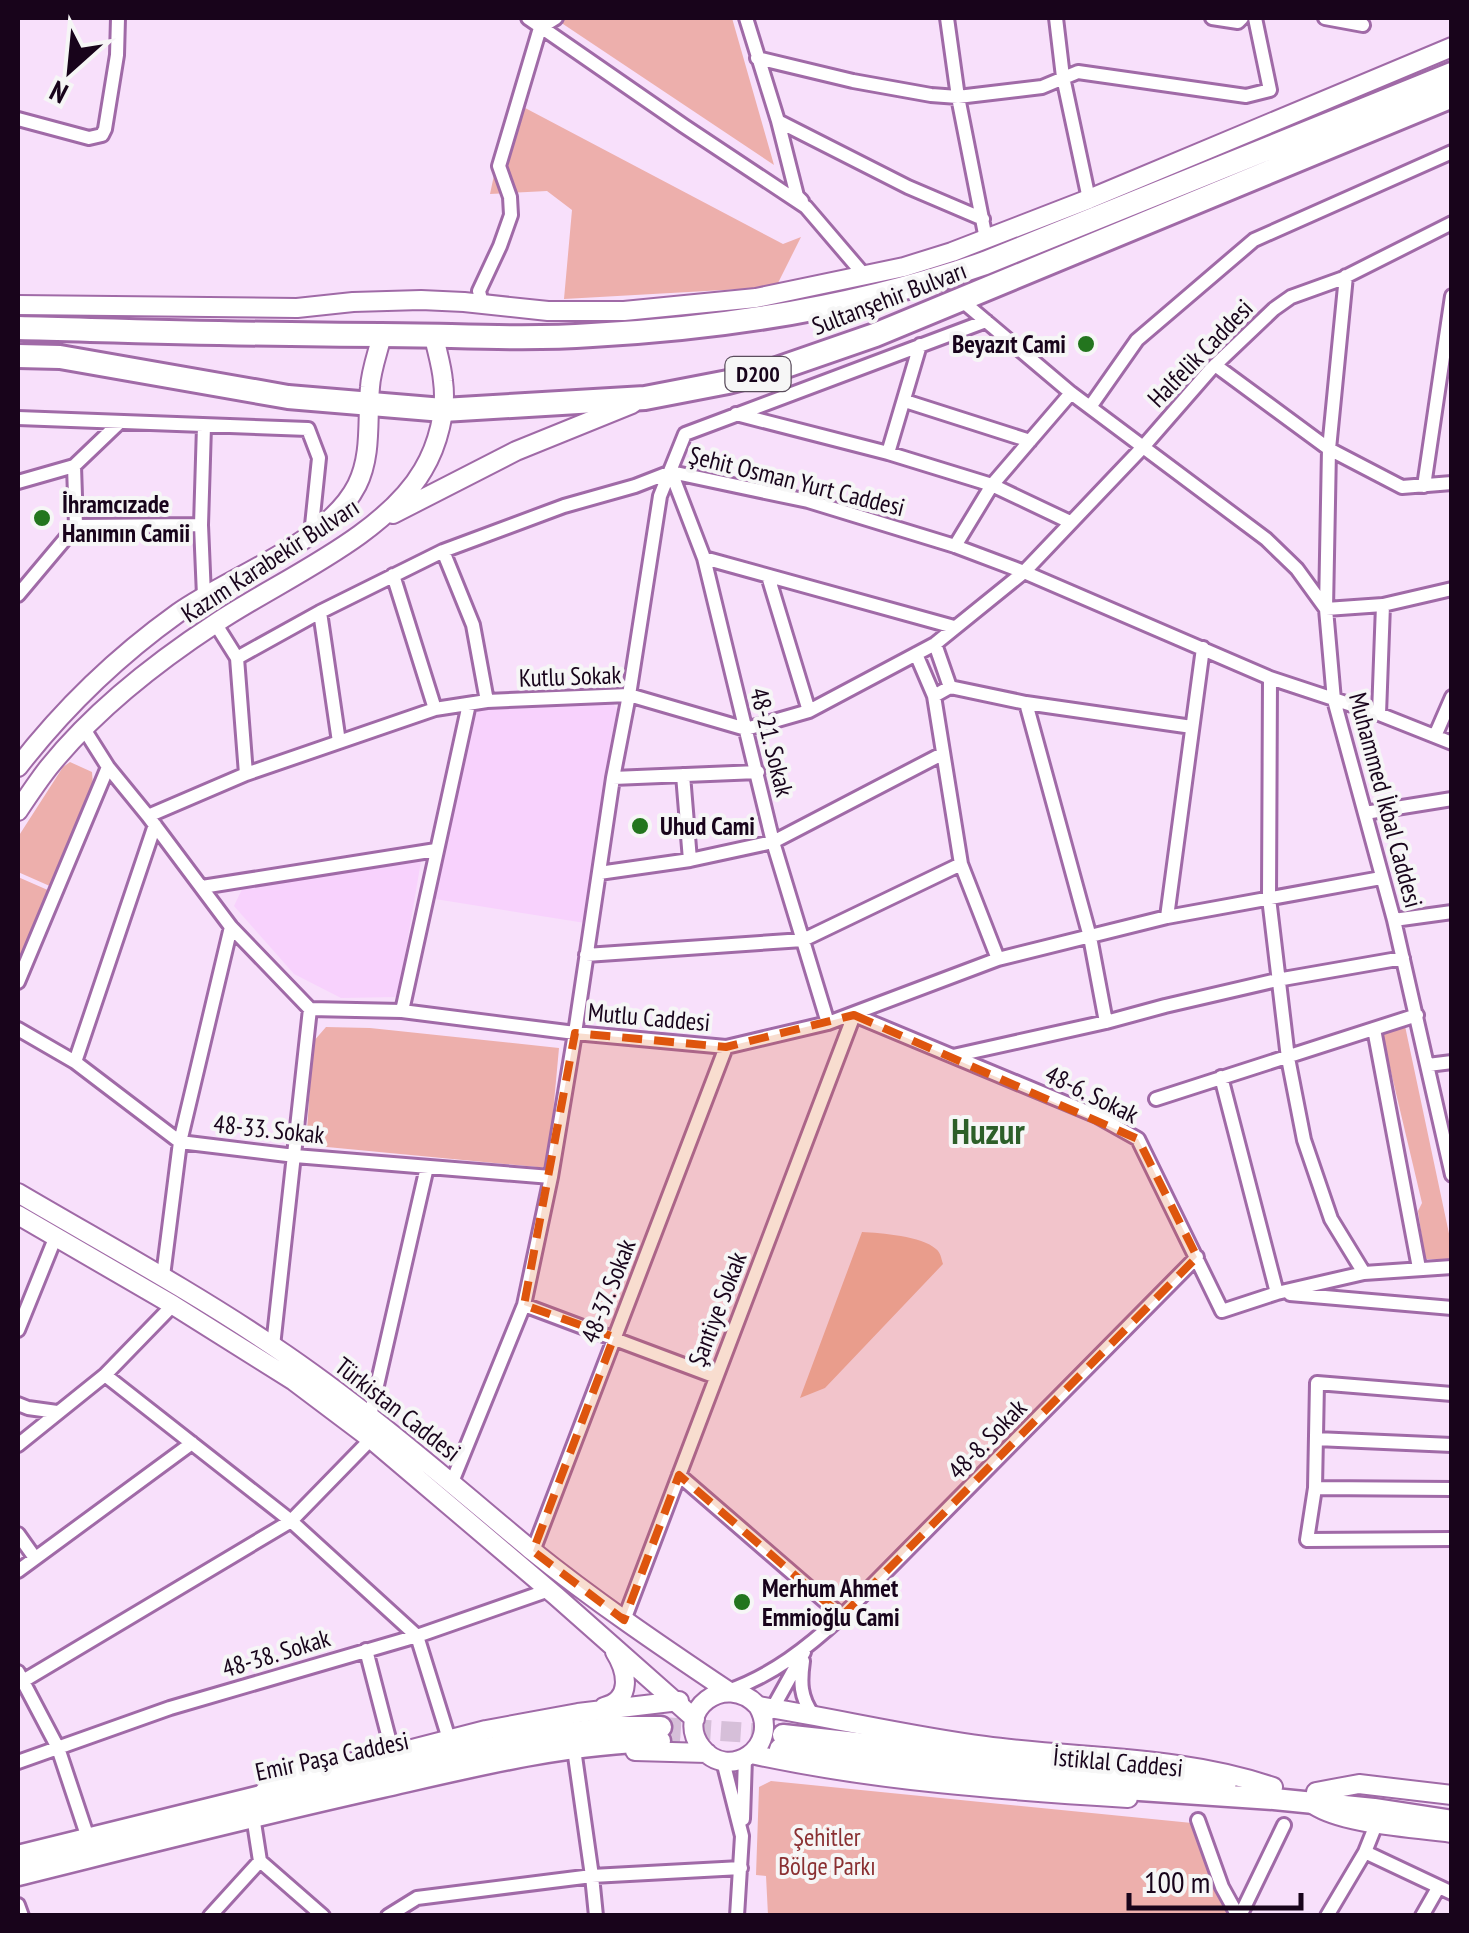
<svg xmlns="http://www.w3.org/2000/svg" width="1469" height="1933" font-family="'PT Sans Narrow',sans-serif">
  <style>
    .built { fill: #f8d2fd }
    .green { fill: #edafac }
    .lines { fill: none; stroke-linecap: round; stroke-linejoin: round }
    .primary-tunnel { stroke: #d6bfd9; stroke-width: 20; stroke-dasharray: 20 10; stroke-linecap: butt }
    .minor-casing { stroke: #a06aa7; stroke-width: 18 }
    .tertiary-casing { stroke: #a06aa7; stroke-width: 22 }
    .secondary-casing { stroke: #a06aa7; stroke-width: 22 }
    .primary-casing { stroke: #a06aa7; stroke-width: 25 }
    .trunk-casing { stroke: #a06aa7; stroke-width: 28 }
    .minor { stroke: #fff; stroke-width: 12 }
    .tertiary { stroke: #fff; stroke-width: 18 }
    .secondary { stroke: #fff; stroke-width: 18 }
    .primary { stroke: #fff; stroke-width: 20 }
    .trunk { stroke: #fff; stroke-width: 22 }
    .marked { fill: #de550d; fill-opacity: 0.2; stroke: #de550d; stroke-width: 8; stroke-dasharray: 20 12; stroke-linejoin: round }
    .poi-dot { fill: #23751e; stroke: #f6f6f6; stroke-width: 4 }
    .labels { text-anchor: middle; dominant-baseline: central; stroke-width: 8; stroke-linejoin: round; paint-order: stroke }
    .shield { fill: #f6f6f6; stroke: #5b4d5d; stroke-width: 2.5 }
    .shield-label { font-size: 22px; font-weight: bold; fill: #18041b }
    .street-label { font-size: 25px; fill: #18041b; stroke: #f6f6f6 }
    .poi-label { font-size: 25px; font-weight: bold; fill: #18041b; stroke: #f6f6f6; text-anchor: start }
    .park-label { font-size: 25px; fill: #8a3032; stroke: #f6f6f6 }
    .district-label { font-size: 35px; font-weight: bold; fill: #2d5f29; stroke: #f6f6f6 }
  </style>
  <rect width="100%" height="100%" fill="#f8e0fb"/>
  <!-- built -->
  <path class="built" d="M611,701L618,710L585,923L435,899L474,709Z
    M399,859L421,861L398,997L341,998L294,974L234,906L243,887Z"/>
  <!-- green -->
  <path class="green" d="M553,18H732L774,165L560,22Z
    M510,100L783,244L801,237L776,287L564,299L572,210L547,191L490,194Z
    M70,762L92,772L93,785L52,887L18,872V837L63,767Z
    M18,877L50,891L18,966Z
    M1405,1026L1451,1243V1260L1425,1259L1418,1211L1422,1203L1382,1034Z
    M326,1027L370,1028L559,1048L548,1168L306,1145L313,1042Z
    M862,1232C881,1233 922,1236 936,1249C941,1253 941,1258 943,1264L825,1388L800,1398Z
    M771,1781L1192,1823L1223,1906L1230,1915H768L766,1876L756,1875L759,1787Z"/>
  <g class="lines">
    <!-- primary-tunnel -->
    <path class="primary-tunnel" d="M661,1727L781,1735
      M660,1741L708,1743"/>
    <!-- minor casing -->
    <g class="minor-casing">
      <path id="minor" d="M528,18L684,126L806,207L865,276
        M746,18L778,121L797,196L802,201
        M947,18L958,97L986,239
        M1056,18L1063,77L1089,199
        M1212,18L1238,22L1242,18
        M1325,18L1363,25
        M757,58L853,81L931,95L958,97L1042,87L1078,72L1246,96L1270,90L1255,18
        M18,119L89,138L102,135L105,129L117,55L118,18
        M778,121L908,187L983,219
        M1346,276L1329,449L1326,609L1383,605L1452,589
        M961,300L1071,393L1266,539L1297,569L1326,609L1334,700L1394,920L1452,1175
        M482,304L479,291L500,246L511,215L510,197L499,166L540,28L556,18
        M1215,365L1329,449L1402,487L1452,483
        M905,401L1030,441
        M1090,407L1137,340L1254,240L1452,152
        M736,414L888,453L992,485L1070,522
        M18,418L308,429L319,458L311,535
        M888,453L920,345
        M671,472L704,558L773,842L828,1023
        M18,482L74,466
        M1424,486L1452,296
        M76,526L74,466L120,422
        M955,546L992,485L1071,393
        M443,551L473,625L487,701
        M704,558L954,627
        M393,575L435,709
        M768,576L809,711
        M18,595L76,526L201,525
        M204,596L201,525L204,426
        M320,612L339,742
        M215,623L237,658L320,612L443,551L564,506L635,486L671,472L808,501L955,546L1024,572L1270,678L1379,714L1452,743
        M935,644L950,687
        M916,654L934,696L961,864L998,959
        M237,658L246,774
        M1270,678L1269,898L1288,1058L1304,1140L1331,1219L1364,1273
        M934,696L950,687L1026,703L1192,727
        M1026,703L1090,937L1106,1022
        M1379,714L1383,605
        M84,729L108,767L148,816L231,927L310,1009L402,1011L575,1033L726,1047L828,1023L998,959L1167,917L1381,878
        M1435,736L1452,697
        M683,775L690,860
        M613,778L758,772
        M1365,813L1452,799
        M148,816L246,774L435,709L487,701L629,695L746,729L809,711L935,644L1024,572L1143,447L1211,369L1274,309L1291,297L1341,279L1452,223
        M599,873L690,860L773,842L942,754
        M202,887L436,850
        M1167,917L1203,648
        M1394,920L1452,912
        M586,955L803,940L961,864
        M18,982L108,767
        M402,1011L469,704
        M854,1015L1097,1116L1138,1139L1222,1311L1277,1293L1364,1273L1452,1267
        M18,1029L75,1062L180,1142L295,1156L551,1177
        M1374,1029L1419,1268
        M953,1056L1106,1022L1165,1006L1277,980L1403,958
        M75,1062L155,825
        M1428,1065L1452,1062
        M1221,1077L1277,1293
        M1156,1099L1417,1015
        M163,1276L180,1142L231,927
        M1290,1294L1452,1308
        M524,1305L716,1377
        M18,1330L56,1236
        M273,1346L310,1009
        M105,1375L291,1521L417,1636L449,1739
        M1452,1394L1317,1383L1315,1488L1307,1540L1452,1539
        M18,1404L28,1408L57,1412
        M370,1416L427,1167
        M1316,1439L1452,1445
        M18,1445L105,1375L173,1305
        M679,1475L842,1616
        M452,1482L524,1305L551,1177L575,1033L613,778L629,695L660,496L685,434L986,321
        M1315,1488L1452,1489
        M18,1534L35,1558
        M533,1551L726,1047
        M18,1571L192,1443
        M624,1620L854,1015
        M366,1650L393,1754
        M803,1661C800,1682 800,1697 813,1715
        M18,1672L58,1748L88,1838
        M23,1681L291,1521L371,1439
        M728,1691C773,1675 807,1648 842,1616L1197,1257
        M770,1713L804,1652
        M575,1756L592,1876L596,1916
        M723,1761L742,1836L737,1916
        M18,1762L170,1708L417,1636L549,1590
        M743,1819L745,1758
        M1198,1820L1222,1887L1238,1916
        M1365,1852L1452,1893
        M260,1861L323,1916
        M18,1905L22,1916
        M210,1916L260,1861L253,1816
        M388,1916L417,1898L592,1876L741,1868
        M1240,1916L1284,1825
        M1327,1916L1365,1852L1377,1822
        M1422,1916L1438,1888"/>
    </g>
    <!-- tertiary casing -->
    <g class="tertiary-casing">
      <path id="tertiary" d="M18,305L297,308L353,302L421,300L464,302L548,311H624L756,298L904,267L952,252L1089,199L1452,47
        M18,1193C103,1243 190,1290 273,1346C364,1407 446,1479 530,1549C593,1600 661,1646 728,1691
        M18,1215L173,1305L294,1381L371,1439L556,1596L695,1719
        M758,1706C782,1747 728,1783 701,1747C674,1711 725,1671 758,1706C833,1718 909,1736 985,1746C1080,1759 1181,1755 1273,1787
        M604,1707C633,1700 627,1671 615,1652
        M635,1751L707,1753
        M751,1754C875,1781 1002,1790 1128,1798
        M1316,1792L1359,1784L1452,1795
        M261,1796L269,1786L283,1776L393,1754L486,1730L578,1713L679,1701
        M1314,1805C1345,1825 1412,1827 1452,1833"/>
    </g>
    <!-- secondary casing -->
    <g class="secondary-casing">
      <path id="secondary" d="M393,514L516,451L632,404
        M18,767C63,709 118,656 178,613C230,576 328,543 357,485C372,455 367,420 370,387C371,370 378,352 382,335
        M18,811C28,796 38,781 49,767C95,710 155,663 216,623C280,580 384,537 423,470C438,445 447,410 443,381C442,367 437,351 434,337"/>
    </g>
    <!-- primary casing -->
    <g class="primary-casing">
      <path id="primary" d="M783,1735L1226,1783
        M780,1749L1125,1789L1274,1799L1374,1809L1452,1821
        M18,1856L261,1796L552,1735L615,1727H661
        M18,1875C139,1845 260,1814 382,1787C474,1766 565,1743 660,1741"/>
    </g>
    <!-- trunk casing -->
    <g class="trunk-casing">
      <path id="trunk" d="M18,328C139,331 260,335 381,335C451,335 522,340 592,335C726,328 859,307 985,263L1452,74
        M18,356L60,357L288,397L443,410L645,398L728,382L774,370L875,335L1452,96"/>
    </g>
    <!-- minor -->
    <use href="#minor" class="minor"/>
    <!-- tertiary -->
    <use href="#tertiary" class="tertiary"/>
    <!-- secondary -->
    <use href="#secondary" class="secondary"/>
    <!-- primary -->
    <use href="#primary" class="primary"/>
    <!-- trunk -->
    <use href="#trunk" class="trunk"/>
  </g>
  <!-- marked area -->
  <path class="marked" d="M854,1015L1138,1139L1197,1257L842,1616L679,1475L624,1620L533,1551L614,1337L524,1305L575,1033L726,1047Z"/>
  <!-- markers -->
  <g class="poi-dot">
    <circle cx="1086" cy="344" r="10"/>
    <circle cx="42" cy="518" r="10"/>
    <circle cx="640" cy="826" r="10"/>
    <circle cx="742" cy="1602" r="10"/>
  </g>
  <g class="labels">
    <!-- shield labels -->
    <rect class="shield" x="725.5" y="357" width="65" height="34" rx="8"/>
    <g class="shield-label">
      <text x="758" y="374">D200</text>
    </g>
    <!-- street labels -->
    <g class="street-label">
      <text transform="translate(889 298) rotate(-21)">Sultanşehir Bulvarı</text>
      <text transform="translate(1200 353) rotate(-46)">Halfelik Caddesi</text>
      <text transform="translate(797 481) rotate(14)">Şehit Osman Yurt Caddesi</text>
      <text transform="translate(270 560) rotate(-33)">Kazım Karabekir Bulvarı</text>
      <text transform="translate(570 676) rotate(-2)">Kutlu Sokak</text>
      <text transform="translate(772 742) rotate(76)">48-21. Sokak</text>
      <text transform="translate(1386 800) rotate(75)">Muhammed İkbal Caddesi</text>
      <text transform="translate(649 1017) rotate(5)">Mutlu Caddesi</text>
      <text transform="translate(1092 1094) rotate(26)">48-6. Sokak</text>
      <text transform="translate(269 1129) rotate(6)">48-33. Sokak</text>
      <text transform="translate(608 1291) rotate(-69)">48-37. Sokak</text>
      <text transform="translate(717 1309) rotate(-69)">Şantiye Sokak</text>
      <text transform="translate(398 1409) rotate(38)">Türkistan Caddesi</text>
      <text transform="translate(987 1439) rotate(-46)">48-8. Sokak</text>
      <text transform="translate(276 1653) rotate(-17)">48-38. Sokak</text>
      <text transform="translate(332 1756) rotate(-12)">Emir Paşa Caddesi</text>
      <text transform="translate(1118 1762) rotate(5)">İstiklal Caddesi</text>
    </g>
    <!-- poi labels -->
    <g class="poi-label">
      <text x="1066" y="344" text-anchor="end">Beyazıt Cami</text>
      <text x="62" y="504">İhramcızade<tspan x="62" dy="29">Hanımın Camii</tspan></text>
      <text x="660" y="826">Uhud Cami</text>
      <text x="762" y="1588">Merhum Ahmet<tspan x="762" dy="29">Emmioğlu Cami</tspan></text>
    </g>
    <!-- park labels -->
    <g class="park-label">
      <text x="827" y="1837">Şehitler<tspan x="827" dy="29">Bölge Parkı</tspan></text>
    </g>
    <!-- district labels -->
    <g class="district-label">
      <text x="988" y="1131">Huzur</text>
    </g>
  </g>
  <!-- border -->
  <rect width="1469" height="1933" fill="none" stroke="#18041b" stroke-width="40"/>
  <!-- north arrow -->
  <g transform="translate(70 70) rotate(207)" stroke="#f6f6f6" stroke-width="8" paint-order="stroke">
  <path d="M0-8L18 38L0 25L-18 38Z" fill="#18041b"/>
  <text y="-15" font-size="28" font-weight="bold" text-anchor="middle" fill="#18041b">N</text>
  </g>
  <!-- scale -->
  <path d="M1129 1893v15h172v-15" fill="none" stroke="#18041b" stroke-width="5"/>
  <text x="1144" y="1893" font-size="30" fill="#18041b" stroke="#f6f6f6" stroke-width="8" paint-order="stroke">100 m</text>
</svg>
